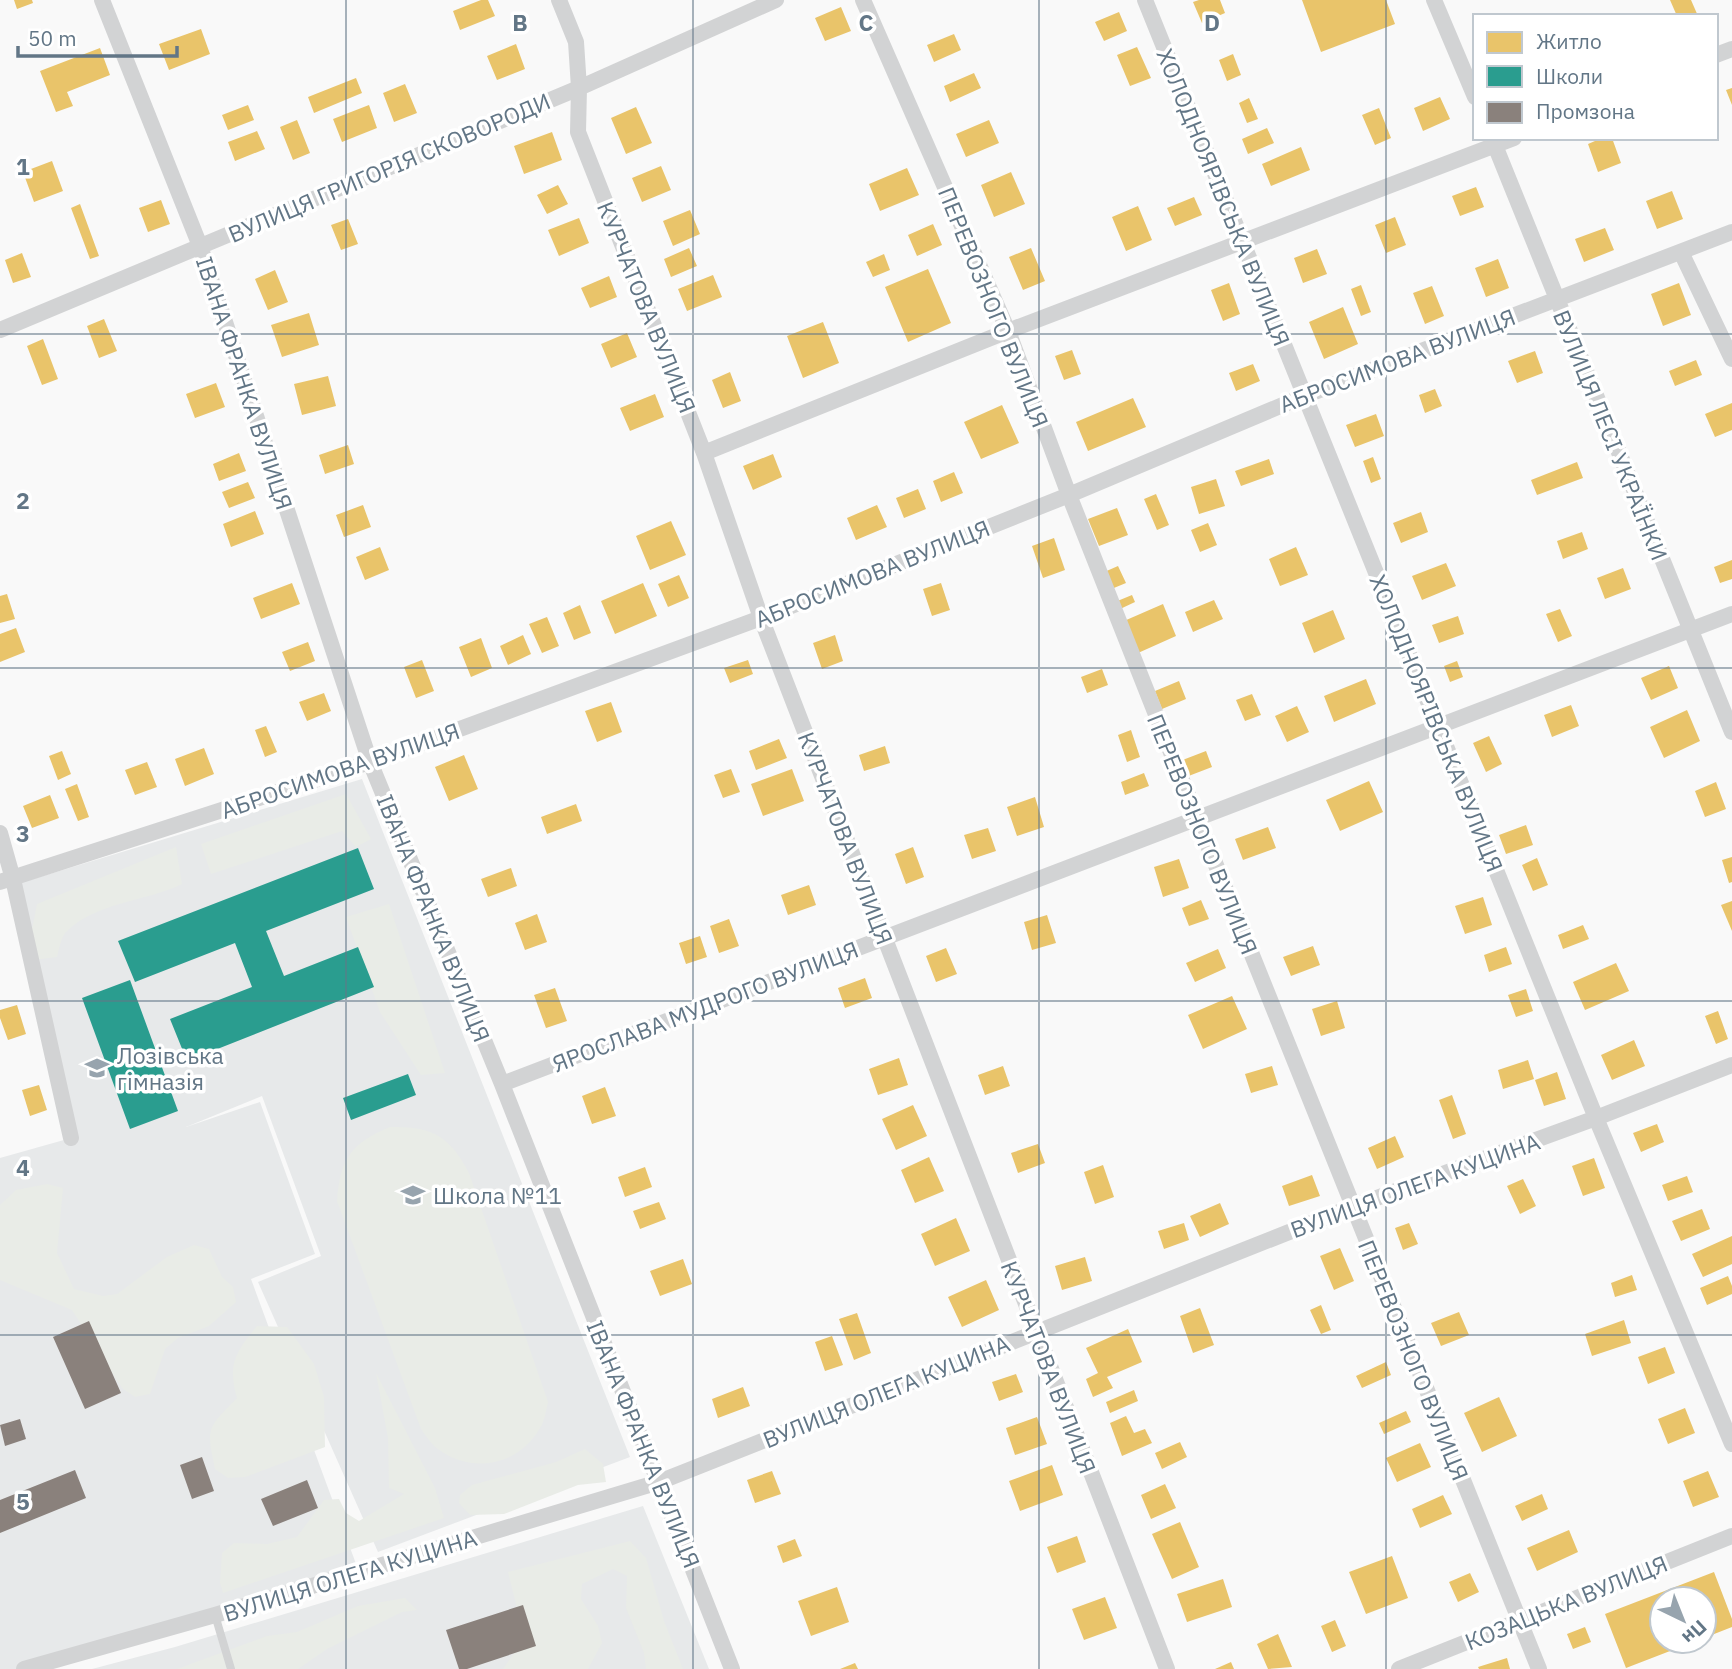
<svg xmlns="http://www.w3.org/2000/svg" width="1732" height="1669" font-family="'IBM Plex Sans',sans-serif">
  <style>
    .built { fill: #e7e9ea }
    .green { fill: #e9ece7 }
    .homes { fill: #e9c46a }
    .schools { fill: #2a9d8f }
    .industry { fill: #8a817c }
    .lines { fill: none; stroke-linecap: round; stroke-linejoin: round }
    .lane { stroke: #d2d3d4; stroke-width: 8 }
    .street { stroke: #d2d3d4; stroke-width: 16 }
    .grid { fill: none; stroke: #627686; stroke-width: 2; stroke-opacity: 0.55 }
    .labels { text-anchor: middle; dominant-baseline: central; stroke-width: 7; stroke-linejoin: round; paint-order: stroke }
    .street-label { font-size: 23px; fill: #627686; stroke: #fff }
    .poi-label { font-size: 23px; fill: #627686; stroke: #fff; text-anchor: start }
    .grid-label { font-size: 23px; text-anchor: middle; font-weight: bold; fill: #627686; stroke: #fff; stroke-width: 7; stroke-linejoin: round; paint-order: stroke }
  </style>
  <rect width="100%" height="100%" fill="#f9f9f9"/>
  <!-- built -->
  <path class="built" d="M362,779L630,1457L378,1552L258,1282L321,1256L262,1096L186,1127L260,1102L315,1254L251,1279L359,1572L24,1669H0V1158L71,1138L20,883Z
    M643,1506L709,1669H92L175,1647Z"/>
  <!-- green -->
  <path class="green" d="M346,794L371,839L356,847L342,831L211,874L201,844Z
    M176,847L182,884C145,902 96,902 66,932C61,938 59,949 57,957L33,960L28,949L37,904Z
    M389,904L445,1073L421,1075L380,1012L346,917Z
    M390,1127C432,1126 450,1136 469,1173L548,1402C546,1410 545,1421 540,1428C519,1465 473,1475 438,1449C431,1444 426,1436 421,1429L337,1201C340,1159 351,1143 390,1127Z
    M47,1184L63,1188L57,1253L74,1289L103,1296L117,1294L167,1257L194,1245L209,1249L222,1277L233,1287L236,1302L209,1326L178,1338L165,1349L150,1394L135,1397L122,1388L72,1310L0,1280V1205L16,1190Z
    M257,1326L287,1327L314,1364L324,1397L325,1447L245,1477L228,1478L215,1469C206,1427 207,1429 237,1398C227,1363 236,1352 257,1326Z
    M376,1373L435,1488L444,1518L223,1593L220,1583L222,1553L234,1543L267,1544L297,1537L324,1500L339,1499L346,1513L359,1521L404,1494L389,1488L388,1438Z
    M585,1449L603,1464L606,1482L578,1485L504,1514L470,1515L459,1503L460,1495L472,1485L556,1462Z
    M630,1541L646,1558L664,1621L683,1669H646L644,1653L626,1608L627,1576L613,1569L582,1584L581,1599L598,1626L602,1643L588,1669H503L520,1644L522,1628L508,1572Z
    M405,1598L417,1610L402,1612L327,1649L298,1669H177L267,1636L297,1632L358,1606Z"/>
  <!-- homes -->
  <path class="homes" d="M14,0H32L33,3L17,9Z
    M481,0H488L495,16L460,30L453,11Z
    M1199,0H1220L1225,13L1202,23L1193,2Z
    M1302,0H1386L1395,24L1321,52Z
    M1670,0H1691L1698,16H1677Z
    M841,7L851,31L825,41L815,18Z
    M1119,12L1127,31L1104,41L1095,22Z
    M201,29L210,54L169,70L159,44Z
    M954,34L961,50L934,62L927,45Z
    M516,44L525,69L497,80L487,56Z
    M1137,47L1151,78L1130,86L1117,55Z
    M100,48L110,75L67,92L73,106L56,112L40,71Z
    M1233,54L1241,75L1227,81L1219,60Z
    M974,73L981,88L950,102L944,86Z
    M356,78L362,93L314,113L308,97Z
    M405,84L417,113L394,122L383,93Z
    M1732,88V105L1726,90Z
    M1440,97L1450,119L1423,131L1414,108Z
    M1249,98L1258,119L1247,123L1239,103Z
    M248,105L254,120L228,130L222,115Z
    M369,105L377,128L342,142L333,119Z
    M636,107L652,143L626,154L611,118Z
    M1379,108L1391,138L1375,145L1362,115Z
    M297,120L310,153L293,160L280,127Z
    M989,120L999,143L966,157L956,134Z
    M1267,128L1274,143L1248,154L1242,139Z
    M257,131L265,149L235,161L228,142Z
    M552,132L562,160L524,174L514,146Z
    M1602,138H1612L1621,163L1598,172L1588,144Z
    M1301,147L1310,170L1271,186L1262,164Z
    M52,161L63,191L34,202L23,172Z
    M661,166L671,190L642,202L632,178Z
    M907,168L919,195L880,211L869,184Z
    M1011,172L1025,204L994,217L981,185Z
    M558,185L568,204L547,214L537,195Z
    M1476,187L1484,207L1460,216L1452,196Z
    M1672,191L1683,219L1657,229L1646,201Z
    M1194,197L1202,215L1175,226L1167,208Z
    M161,200L170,224L148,232L139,208Z
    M80,204L99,256L90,259L71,208Z
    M1138,206L1152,240L1126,251L1112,217Z
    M690,210L700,234L673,246L663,221Z
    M1395,217L1406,245L1386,253L1375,225Z
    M579,218L589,243L559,256L548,230Z
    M348,219L358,244L341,250L331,225Z
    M933,224L942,245L917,256L908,235Z
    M1605,228L1614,250L1584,262L1575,239Z
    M689,248L697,266L671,277L664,259Z
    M1031,248L1045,281L1023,290L1009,257Z
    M1317,249L1327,274L1303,283L1294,258Z
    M22,253L31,277L13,283L5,260Z
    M884,254L890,270L873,277L866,262Z
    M1498,259L1509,288L1486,297L1475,268Z
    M928,269L951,323L908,342L885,287Z
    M275,270L288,302L268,310L255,279Z
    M713,275L722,297L687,311L678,289Z
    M609,276L617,297L590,308L581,288Z
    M1229,283L1240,314L1223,321L1211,290Z
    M1679,283L1691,315L1663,326L1651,294Z
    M1361,285L1371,312L1361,316L1351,289Z
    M1432,286L1444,316L1425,324L1413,293Z
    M1343,307L1358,344L1324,359L1309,322Z
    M309,313L319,345L282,357L271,325Z
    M104,319L117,351L99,358L87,326Z
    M823,322L839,363L803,378L787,336Z
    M627,333L637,357L611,368L601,344Z
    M43,339L58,379L42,385L27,346Z
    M1072,350L1081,374L1064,380L1055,356Z
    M1535,351L1543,373L1517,383L1508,361Z
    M1696,360L1702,375L1675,386L1669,371Z
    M1253,364L1260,381L1236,391L1229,373Z
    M730,372L741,401L723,408L712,380Z
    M328,376L336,406L302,415L294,384Z
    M216,383L225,407L195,418L186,394Z
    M1435,389L1442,406L1425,413L1419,395Z
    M655,394L664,417L630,431L620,408Z
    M1133,398L1146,427L1088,451L1076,422Z
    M1732,403V430L1715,437L1705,414Z
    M1002,405L1019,443L981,459L964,422Z
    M1376,414L1384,436L1355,447L1346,425Z
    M348,445L354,464L325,474L319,455Z
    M239,453L246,471L219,481L213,464Z
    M773,454L782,477L753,490L743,466Z
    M1373,457L1381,479L1371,483L1363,461Z
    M1269,459L1274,474L1241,486L1235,471Z
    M1577,462L1583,478L1537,495L1531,480Z
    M954,472L963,493L941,502L933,481Z
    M1216,479L1225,506L1199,514L1191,487Z
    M248,482L255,498L229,508L222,492Z
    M918,489L926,509L904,518L896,498Z
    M1156,494L1169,525L1157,530L1144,499Z
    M363,505L371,527L344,537L336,515Z
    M877,505L887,527L856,540L847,518Z
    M1117,508L1128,535L1099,546L1088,519Z
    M255,511L264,534L231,547L223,524Z
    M1421,512L1428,532L1401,543L1393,523Z
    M671,521L686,555L650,570L636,536Z
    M1208,523L1217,545L1200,552L1191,530Z
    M1582,532L1588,549L1563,559L1557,541Z
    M1054,538L1065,570L1043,578L1032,546Z
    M380,547L389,570L365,580L356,557Z
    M1296,547L1308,575L1280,586L1269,559Z
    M1732,560V579L1720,583L1714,567Z
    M1446,563L1456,586L1422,600L1412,576Z
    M1118,566L1126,583L1109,590L1102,573Z
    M1623,568L1631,589L1605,599L1597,578Z
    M679,575L689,598L668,607L658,584Z
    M292,583L300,604L261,619L253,598Z
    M643,583L657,616L615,634L601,601Z
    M941,583L950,610L932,616L923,589Z
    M7,594L15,619L0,623V596Z
    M1132,595L1135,602L1118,610L1115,602Z
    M1214,600L1223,619L1193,632L1185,612Z
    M1163,604L1176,636L1138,653L1124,621Z
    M580,605L591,633L574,640L563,613Z
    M1560,609L1572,636L1558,642L1546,614Z
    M1333,610L1345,639L1314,653L1302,623Z
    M1458,616L1464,634L1439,643L1432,625Z
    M547,617L559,646L542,653L529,624Z
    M16,628L25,652L0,662V634Z
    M523,635L531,654L508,665L500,646Z
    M835,635L843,661L822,669L813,643Z
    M481,638L492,668L471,677L459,647Z
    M308,642L315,661L290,671L282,652Z
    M422,660L434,691L416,698L404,667Z
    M748,660L753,674L730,683L724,668Z
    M1457,661L1463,677L1450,682L1444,666Z
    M1669,666L1678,688L1651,700L1641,678Z
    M1102,669L1108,685L1087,693L1081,677Z
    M1366,679L1376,704L1334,722L1324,696Z
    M1179,681L1186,699L1162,709L1155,691Z
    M324,693L331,711L307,721L299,702Z
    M1252,694L1261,715L1245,721L1236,700Z
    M611,702L622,732L597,742L585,711Z
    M1571,705L1579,726L1552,737L1544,715Z
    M1297,706L1309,732L1287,742L1275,716Z
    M1687,710L1700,741L1664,758L1650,727Z
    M266,726L277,752L265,757L255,730Z
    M1131,730L1140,757L1127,762L1118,735Z
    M1489,736L1502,764L1486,772L1473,743Z
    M779,739L787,758L756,770L749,751Z
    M885,746L890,763L864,771L859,755Z
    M204,748L214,774L185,786L175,759Z
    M62,751L71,774L58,780L49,756Z
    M1206,751L1212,767L1186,777L1180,761Z
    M464,755L478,789L449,801L435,767Z
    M147,762L157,787L135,795L125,770Z
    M731,769L740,792L723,798L714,775Z
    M792,769L804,801L763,816L751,784Z
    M1144,773L1149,786L1125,795L1121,782Z
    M1369,781L1383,812L1340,831L1326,800Z
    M1716,782L1726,809L1705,817L1695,791Z
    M77,784L89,817L78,821L65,789Z
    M50,795L59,818L32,828L23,806Z
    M1035,797L1044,827L1017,836L1007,807Z
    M576,804L582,821L547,834L541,817Z
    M1526,825L1533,845L1506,854L1499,835Z
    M1268,827L1276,848L1243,860L1235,839Z
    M988,828L996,851L972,859L964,835Z
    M913,847L924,877L906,884L895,854Z
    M1732,857V882L1729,883L1722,860Z
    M1537,858L1548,885L1533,891L1522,865Z
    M1179,859L1189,888L1163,897L1154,867Z
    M511,868L517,886L488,897L481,879Z
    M809,885L816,905L788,915L781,895Z
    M1483,897L1492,925L1465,934L1455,906Z
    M1201,900L1209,919L1189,926L1182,908Z
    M1732,901V931L1721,905Z
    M537,914L547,942L525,950L515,923Z
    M1047,915L1056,943L1032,950L1024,922Z
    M729,919L739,946L719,953L710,926Z
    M1583,925L1589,939L1563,949L1558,935Z
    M700,936L707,957L686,964L679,943Z
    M1313,946L1320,965L1291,976L1283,957Z
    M1506,947L1512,964L1489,972L1484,955Z
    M946,948L957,974L936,982L926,956Z
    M1218,949L1226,968L1195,982L1186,963Z
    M1616,963L1629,991L1585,1010L1573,982Z
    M865,978L872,998L845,1008L838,988Z
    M555,988L567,1021L546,1028L534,995Z
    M1526,989L1533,1011L1516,1017L1508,995Z
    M1232,996L1247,1029L1203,1049L1188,1015Z
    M1337,1001L1345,1028L1321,1036L1312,1009Z
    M17,1005L26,1034L8,1040L0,1018V1010Z
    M1718,1011L1728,1039L1716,1044L1705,1016Z
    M1634,1040L1645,1066L1612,1080L1601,1055Z
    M899,1058L908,1085L878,1095L869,1069Z
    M1528,1060L1534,1079L1503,1089L1498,1070Z
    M1003,1066L1010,1086L985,1095L978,1075Z
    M1272,1066L1278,1085L1251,1093L1245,1074Z
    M1557,1072L1566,1099L1544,1106L1535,1080Z
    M39,1085L47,1110L30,1116L22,1090Z
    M605,1087L616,1116L592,1124L582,1096Z
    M1452,1095L1466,1134L1453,1139L1439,1100Z
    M913,1105L927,1136L896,1150L882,1119Z
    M1657,1124L1664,1142L1641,1152L1633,1133Z
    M1395,1136L1404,1157L1377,1169L1368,1148Z
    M1038,1144L1045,1163L1018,1173L1011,1153Z
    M929,1157L944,1191L915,1203L901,1170Z
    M1594,1158L1605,1188L1583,1196L1572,1166Z
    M1103,1165L1114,1197L1095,1204L1084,1172Z
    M645,1167L652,1187L625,1197L618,1177Z
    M1312,1175L1320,1196L1289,1206L1282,1186Z
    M1687,1176L1693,1192L1668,1201L1662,1185Z
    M1523,1179L1536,1206L1520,1214L1507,1186Z
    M659,1202L666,1219L640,1229L633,1211Z
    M1220,1203L1229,1224L1200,1237L1190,1216Z
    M1702,1209L1710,1229L1681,1241L1672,1221Z
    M956,1218L970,1251L935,1266L921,1234Z
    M1184,1223L1189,1240L1164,1249L1158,1231Z
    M1409,1223L1418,1244L1403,1250L1395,1228Z
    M1732,1236V1264L1703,1277L1692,1254Z
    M1340,1248L1354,1281L1334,1290L1320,1256Z
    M1085,1257L1092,1281L1062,1290L1055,1266Z
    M683,1259L692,1284L660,1296L650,1271Z
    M1632,1275L1637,1290L1615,1297L1611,1283Z
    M1728,1276L1732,1286V1294L1707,1305L1700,1288Z
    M986,1280L999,1310L962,1327L948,1297Z
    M1321,1305L1331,1330L1321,1334L1310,1310Z
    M1200,1308L1214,1345L1193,1353L1180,1316Z
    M1459,1312L1469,1335L1441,1346L1431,1323Z
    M857,1313L871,1353L854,1360L839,1319Z
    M1624,1320L1631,1343L1592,1356L1585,1334Z
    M1128,1329L1142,1362L1107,1377L1113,1388L1093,1397L1086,1379L1098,1373L1086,1348Z
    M832,1336L843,1365L825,1371L815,1342Z
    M1665,1347L1675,1373L1648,1384L1638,1357Z
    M1386,1362L1391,1375L1362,1388L1356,1376Z
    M1016,1374L1023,1392L999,1401L992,1382Z
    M743,1387L750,1406L718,1418L712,1399Z
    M1134,1390L1138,1401L1110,1413L1106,1402Z
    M1499,1397L1517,1436L1482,1452L1464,1413Z
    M1685,1408L1695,1433L1668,1444L1658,1419Z
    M1406,1411L1411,1422L1384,1434L1379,1423Z
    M1126,1416L1134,1433L1145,1429L1152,1443L1122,1456L1110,1423Z
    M1037,1417L1047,1444L1015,1455L1006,1428Z
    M1180,1442L1187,1457L1162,1469L1155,1453Z
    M1420,1443L1431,1467L1397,1482L1386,1458Z
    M1052,1465L1063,1495L1020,1511L1009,1481Z
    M772,1471L781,1494L755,1503L747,1480Z
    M1708,1471L1719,1497L1693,1507L1683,1481Z
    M1165,1484L1176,1508L1151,1519L1141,1495Z
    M1542,1494L1548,1509L1522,1521L1515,1506Z
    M1443,1495L1452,1514L1420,1528L1412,1509Z
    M1180,1522L1199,1567L1172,1579L1152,1534Z
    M1569,1530L1578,1552L1537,1571L1527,1548Z
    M1077,1536L1086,1562L1057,1573L1047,1547Z
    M795,1539L802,1556L783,1563L777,1546Z
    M1392,1556L1408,1598L1366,1614L1349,1572Z
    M1714,1572L1732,1619V1627L1704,1638V1599H1662V1641H1696L1626,1668L1605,1614Z
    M1470,1573L1479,1592L1458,1602L1449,1582Z
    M1223,1579L1232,1607L1187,1622L1177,1594Z
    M837,1587L849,1622L811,1636L798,1601Z
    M1105,1597L1117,1628L1084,1640L1072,1609Z
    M1335,1620L1346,1646L1332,1652L1321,1626Z
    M1585,1627L1591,1642L1573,1649L1567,1634Z
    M1278,1634L1292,1667L1268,1669L1257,1644Z
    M1507,1658L1510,1669H1479L1478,1667Z
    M1231,1662L1234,1669H1215Z
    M855,1663L858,1669H840Z"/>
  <!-- schools -->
  <path class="schools" d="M358,848L374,889L266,931L284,976L358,947L374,987L187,1061L170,1019L252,987L235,943L135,982L118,941Z
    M130,980L178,1111L130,1129L82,998Z
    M408,1074L416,1095L351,1120L343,1098Z"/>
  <!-- industry -->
  <path class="industry" d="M89,1321L121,1393L85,1409L53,1337Z
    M20,1419L26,1439L5,1446L0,1425Z
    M202,1457L214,1491L192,1499L180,1465Z
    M75,1470L86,1498L0,1533V1500Z
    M307,1480L318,1508L273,1526L261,1499Z
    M523,1605L536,1646L467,1669H459L446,1630Z"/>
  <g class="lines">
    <!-- lane -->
    <path class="lane" d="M215,1615L231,1669"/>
    <!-- street -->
    <path class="street" d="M102,0L200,246L370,762L502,1084L732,1669
      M559,0L576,42L579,88L578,132L704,453L761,618L1167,1669
      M863,0L1008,331L1069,495L1197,818L1539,1669
      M1145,0L1596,1118L1732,1444
      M1434,0L1475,97
      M1716,55L1732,49
      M1492,138L1732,732
      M1681,252L1732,359
      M0,330L579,88L776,0
      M704,453L1008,331L1514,138
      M0,833L13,879L71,1138
      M0,882L370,762L761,618L1069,495L1304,396L1732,232
      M502,1084L1732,614
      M24,1669L215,1615L659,1482L1352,1207L1596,1118L1732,1065
      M1399,1669L1732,1536"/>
  </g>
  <!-- grid -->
  <path class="grid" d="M346,0V1669M693,0V1669M1039,0V1669M1386,0V1669M0,334H1732M0,668H1732M0,1001H1732M0,1335H1732"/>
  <!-- icons -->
  <defs>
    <g id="school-bare" transform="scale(1.89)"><path d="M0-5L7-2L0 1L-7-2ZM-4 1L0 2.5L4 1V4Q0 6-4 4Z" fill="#97a4ae" stroke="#fff" stroke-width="2.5" paint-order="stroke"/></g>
  </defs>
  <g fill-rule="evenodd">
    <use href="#school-bare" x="97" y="1068"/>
    <use href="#school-bare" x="413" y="1195"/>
  </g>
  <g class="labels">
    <!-- street labels -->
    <g class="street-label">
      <text transform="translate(389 167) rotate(-23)">ВУЛИЦЯ ГРИГОРІЯ СКОВОРОДИ</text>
      <text transform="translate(1224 197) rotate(68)">ХОЛОДНОЯРІВСЬКА ВУЛИЦЯ</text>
      <text transform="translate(647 307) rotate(68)">КУРЧАТОВА ВУЛИЦЯ</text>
      <text transform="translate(994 307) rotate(68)">ПЕРЕВОЗНОГО ВУЛИЦЯ</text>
      <text transform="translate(1397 360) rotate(-21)">АБРОСИМОВА ВУЛИЦЯ</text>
      <text transform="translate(245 383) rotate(72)">ІВАНА ФРАНКА ВУЛИЦЯ</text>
      <text transform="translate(1611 435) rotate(68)">ВУЛИЦЯ ЛЕСІ УКРАЇНКИ</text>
      <text transform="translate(872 573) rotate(-22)">АБРОСИМОВА ВУЛИЦЯ</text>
      <text transform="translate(1437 723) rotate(68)">ХОЛОДНОЯРІВСЬКА ВУЛИЦЯ</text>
      <text transform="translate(340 770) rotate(-19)">АБРОСИМОВА ВУЛИЦЯ</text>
      <text transform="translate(1203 834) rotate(68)">ПЕРЕВОЗНОГО ВУЛИЦЯ</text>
      <text transform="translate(846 838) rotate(69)">КУРЧАТОВА ВУЛИЦЯ</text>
      <text transform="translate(434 918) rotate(68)">ІВАНА ФРАНКА ВУЛИЦЯ</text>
      <text transform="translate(705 1006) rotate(-21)">ЯРОСЛАВА МУДРОГО ВУЛИЦЯ</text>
      <text transform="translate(1415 1185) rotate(-20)">ВУЛИЦЯ ОЛЕГА КУЦИНА</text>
      <text transform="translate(1414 1360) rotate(68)">ПЕРЕВОЗНОГО ВУЛИЦЯ</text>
      <text transform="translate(1049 1367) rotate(69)">КУРЧАТОВА ВУЛИЦЯ</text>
      <text transform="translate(886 1391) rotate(-22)">ВУЛИЦЯ ОЛЕГА КУЦИНА</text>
      <text transform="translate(644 1444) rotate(68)">ІВАНА ФРАНКА ВУЛИЦЯ</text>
      <text transform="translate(350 1575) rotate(-17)">ВУЛИЦЯ ОЛЕГА КУЦИНА</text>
      <text transform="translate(1566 1602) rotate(-22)">КОЗАЦЬКА ВУЛИЦЯ</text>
    </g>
    <!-- poi labels -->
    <g class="poi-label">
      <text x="117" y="1055">Лозівська<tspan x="117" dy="26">гімназія</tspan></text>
      <text x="433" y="1195">Школа №11</text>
    </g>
  </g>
  <g class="grid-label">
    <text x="520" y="31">B</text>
    <text x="866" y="31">C</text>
    <text x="1212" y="31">D</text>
    <text x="23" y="175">1</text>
    <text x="23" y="509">2</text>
    <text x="23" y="842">3</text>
    <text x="23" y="1176">4</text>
    <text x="23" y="1510">5</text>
  </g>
  <!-- legend -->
  <rect x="1473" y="14" width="245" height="126" fill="#ffffff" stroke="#c0c8cf" stroke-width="2"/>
  <rect x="1487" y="32" width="35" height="21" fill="#e9c46a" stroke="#c0c8cf" stroke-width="2"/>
  <text x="1536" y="49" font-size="21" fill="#627686">Житло</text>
  <rect x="1487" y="66" width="35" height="21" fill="#2a9d8f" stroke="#c0c8cf" stroke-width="2"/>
  <text x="1536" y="84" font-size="21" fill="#627686">Школи</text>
  <rect x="1487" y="102" width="35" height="21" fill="#8a817c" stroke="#c0c8cf" stroke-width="2"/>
  <text x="1536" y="119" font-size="21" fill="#627686">Промзона</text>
  <!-- north arrow -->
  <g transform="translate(1683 1620) rotate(137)"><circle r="33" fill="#ffffff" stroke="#c0c8cf" stroke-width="2"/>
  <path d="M0-5L12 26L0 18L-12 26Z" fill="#97a4ae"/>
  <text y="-10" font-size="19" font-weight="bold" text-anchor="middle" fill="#627686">Пн</text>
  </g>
  <!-- scale -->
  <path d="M18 46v10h159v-10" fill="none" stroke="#627686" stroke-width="3.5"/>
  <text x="28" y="46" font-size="21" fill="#627686" stroke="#ffffff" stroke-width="5" paint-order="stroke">50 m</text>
</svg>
